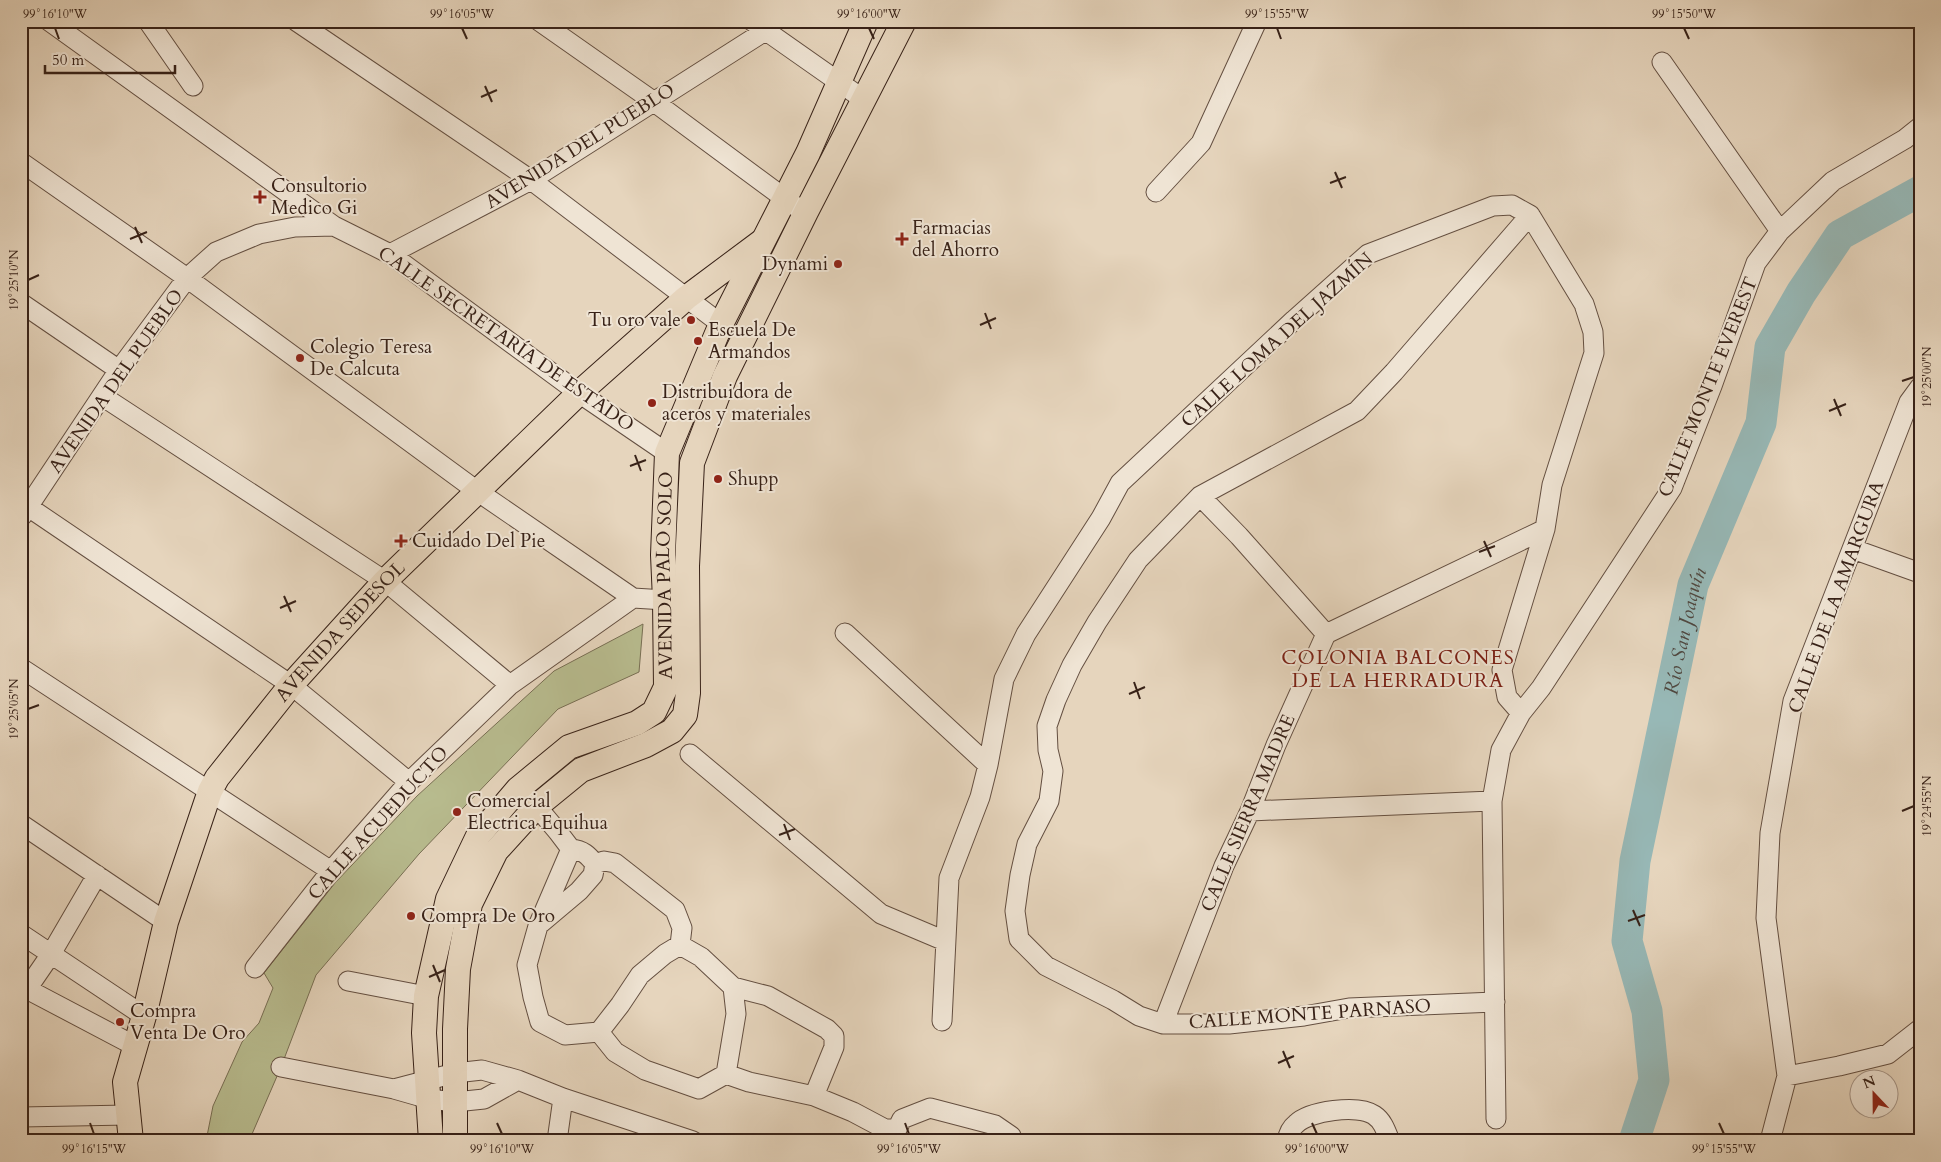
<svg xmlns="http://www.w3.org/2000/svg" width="1941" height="1162" font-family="Cardo,serif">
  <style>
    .green { fill: #b8bc8f; stroke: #786f54 }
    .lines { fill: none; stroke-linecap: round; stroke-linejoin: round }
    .river { stroke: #97b8b6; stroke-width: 31 }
    .minor-casing { stroke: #644f41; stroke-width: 21 }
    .major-casing { stroke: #382218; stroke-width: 26 }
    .minor { stroke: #efe4d4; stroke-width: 19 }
    .major { stroke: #e6d5bd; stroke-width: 24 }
    .ticks { fill: none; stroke: #382218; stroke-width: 2 }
    .poi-dot { fill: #8f2418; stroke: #efe4d4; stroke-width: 2 }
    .labels { text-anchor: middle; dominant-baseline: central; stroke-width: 4; stroke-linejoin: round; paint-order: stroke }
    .street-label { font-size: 19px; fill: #382218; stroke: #efe4d4 }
    .poi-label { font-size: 19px; fill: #382218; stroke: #efe4d4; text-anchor: start }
    .water-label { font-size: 20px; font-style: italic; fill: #504840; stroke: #efe4d4 }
    .neighbourhood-label { font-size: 20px; letter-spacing: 1px; fill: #7a1f14; stroke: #efe4d4 }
    .neatline { fill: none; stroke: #382218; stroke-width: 2 }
    .ticks-label { font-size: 12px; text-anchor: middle; fill: #382218 }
  </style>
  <rect width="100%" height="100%" fill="#e6d5bd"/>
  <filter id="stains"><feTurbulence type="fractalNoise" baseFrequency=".004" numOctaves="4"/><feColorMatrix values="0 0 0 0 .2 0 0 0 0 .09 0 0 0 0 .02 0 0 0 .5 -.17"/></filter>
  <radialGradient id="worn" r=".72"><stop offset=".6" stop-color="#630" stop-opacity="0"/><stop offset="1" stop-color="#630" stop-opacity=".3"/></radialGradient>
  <!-- green -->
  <path class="green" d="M643,624L639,672L558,709L419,854L316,975L281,1067L249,1141H206L213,1106L242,1042L259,1023L273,988L264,973L335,883L417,796L554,671Z"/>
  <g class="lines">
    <!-- river -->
    <path class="river" id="s1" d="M1634,1141L1654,1080L1647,1011L1627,941L1635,861L1693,585L1761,423L1770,347L1801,293L1840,235L1920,191"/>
    <!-- minor casing -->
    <g class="minor-casing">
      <path id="minor" d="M49,21L334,226L390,254L579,393L667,453
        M148,21L193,86
        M296,21L531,180L721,324
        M539,21L653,101L795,206
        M752,21L863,99
        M1662,62L1780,231
        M21,162L187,278L477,491L633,598L665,600
        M1156,192L1201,143L1257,21
        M390,254L531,180L765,31
        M21,303L119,370
        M102,396L385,581L510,685
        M1200,496L1239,536L1326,634
        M21,502L291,685L409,782
        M22,516L119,370L187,278L216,252L259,234L295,227L334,226
        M1853,549L1920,573
        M845,633L988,765
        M21,668L331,871
        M690,754L881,914L945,941
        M518,789C538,807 555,827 571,849
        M1250,811L1492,801
        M21,824L166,922
        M571,849L538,926L527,965L533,997L540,1022L565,1035L599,1032L620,1005L640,975L665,954L680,945L701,957L733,987L736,1014L726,1074
        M595,864L604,861L615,863L675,910L682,928L680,945
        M541,923L579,891L593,875L595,864C588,855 583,850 571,849
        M21,934L144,1016
        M255,968L331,871L409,782L510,685L633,598
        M348,981L426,996
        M21,986L135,1046
        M733,987L768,996L827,1029L834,1036V1047L814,1096
        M27,989L51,954L97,875
        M1495,1002L1349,1008L1304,1016L1229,1024H1163L1139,1016L1113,1000L1046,966L1019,939L1015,911L1020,875L1027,844L1049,801L1053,771L1048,750L1047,726L1056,700L1072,665L1097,622L1138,560L1200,496L1357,411L1394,372L1530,215
        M942,1021L949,878L980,797L988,765L1004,679L1026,634L1101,518L1120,483L1294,320L1368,254L1493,206L1512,205L1530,215L1584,304L1593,332L1594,353L1552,485L1545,529L1502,670L1507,697L1521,713
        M1163,1024L1224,866L1250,811L1276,745L1326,634L1545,529
        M599,1032L615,1052L645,1070L699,1089L726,1074
        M281,1067L394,1089L429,1099L455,1102L484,1099L518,1080
        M726,1074L749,1082L814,1096L853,1112L885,1129H897L902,1119L930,1108L995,1125L1011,1136V1141
        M1787,1076L1839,1066L1888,1054L1920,1029
        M394,1089L455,1073L482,1070L518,1080L563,1098L693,1141
        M21,1117L128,1115
        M1496,1119L1492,801L1501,750L1521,713L1541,688L1672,488L1712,386L1756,263L1780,231L1833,181L1905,139L1920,127
        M557,1141L563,1098
        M1287,1141C1288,1135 1291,1128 1296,1124C1309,1111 1358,1104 1374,1115C1383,1121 1386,1131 1390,1141
        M1770,1141L1787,1076L1766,918L1770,833L1793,701L1909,402L1920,387"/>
    </g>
    <!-- major casing -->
    <g class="major-casing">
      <g id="major">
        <path id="s2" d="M131,1141L125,1082L144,1016L166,922L210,791L217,778L291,685L385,581L579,393L686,298L761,242"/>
        <path id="s3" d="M431,1141L424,1033L426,996L448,899L478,836L518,789L569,747L637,723L654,712L666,687L665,600L663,555L667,453L721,324L808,153L866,21"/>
        <path d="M455,1141V1029L458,969L470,904L496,851L537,806L581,770L646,745L672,731L685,715L688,693L687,566L692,463L725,376L806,212L904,21"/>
      </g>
    </g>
    <!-- minor -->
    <use href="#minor" class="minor"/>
    <!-- major -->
    <use href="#major" class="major"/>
  </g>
  <!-- ticks -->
  <path class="ticks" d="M55,28L59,39M462,28L467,39M869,28L874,39M1277,28L1281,39M1684,28L1689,39M485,86L492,102M481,97L497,90M1335,172L1342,188M1330,183L1346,177M135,227L142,243M130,239L147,232M28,280L39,275M985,313L991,329M980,325L996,318M1902,381L1914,377M1834,399L1841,416M1829,411L1846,404M635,455L641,471M630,466L646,460M1484,541L1491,557M1479,552L1495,546M284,596L291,612M280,608L296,601M1134,682L1140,699M1129,694L1145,687M28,709L39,705M1902,811L1914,806M784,824L790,840M779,835L795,829M1633,910L1640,926M1628,921L1645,915M433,965L440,982M429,977L445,970M1283,1051L1290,1068M1278,1063L1294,1056M90,1123L94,1134M497,1123L502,1134M905,1123L909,1134M1312,1123L1317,1134M1719,1123L1724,1134"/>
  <!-- markers -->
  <g class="poi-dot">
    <path d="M257.5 189.5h5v5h5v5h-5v5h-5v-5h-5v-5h5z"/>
    <path d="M899.5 231.5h5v5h5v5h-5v5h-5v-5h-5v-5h5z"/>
    <circle cx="838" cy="264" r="5"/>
    <circle cx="691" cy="320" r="5"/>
    <circle cx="698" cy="341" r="5"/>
    <circle cx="300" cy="358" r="5"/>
    <circle cx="652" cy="403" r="5"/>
    <circle cx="718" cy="479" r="5"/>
    <path d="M398.5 533.5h5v5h5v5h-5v5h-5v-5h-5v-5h5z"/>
    <circle cx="457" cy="812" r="5"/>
    <circle cx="411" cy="916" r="5"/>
    <circle cx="120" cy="1022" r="5"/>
  </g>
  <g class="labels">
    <!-- street labels -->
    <g class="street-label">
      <text transform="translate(580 146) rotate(-32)">AVENIDA DEL PUEBLO</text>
      <text transform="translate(506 339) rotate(35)">CALLE SECRETARÍA DE ESTADO</text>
      <text transform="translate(1277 340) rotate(-42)">CALLE LOMA DEL JAZMÍN</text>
      <text transform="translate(116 381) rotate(-55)">AVENIDA DEL PUEBLO</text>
      <text transform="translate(1708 387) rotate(-68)">CALLE MONTE EVEREST</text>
      <text stroke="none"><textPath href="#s3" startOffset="674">AVENIDA PALO SOLO</textPath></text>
      <text transform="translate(1836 597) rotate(-70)">CALLE DE LA AMARGURA</text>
      <text stroke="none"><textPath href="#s2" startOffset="569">AVENIDA SEDESOL</textPath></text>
      <text transform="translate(1248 813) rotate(-67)">CALLE SIERRA MADRE</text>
      <text transform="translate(378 823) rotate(-48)">CALLE ACUEDUCTO</text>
      <text transform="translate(1310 1014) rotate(-4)">CALLE MONTE PARNASO</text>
    </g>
    <!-- poi labels -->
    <g class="poi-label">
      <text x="271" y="186">Consultorio<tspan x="271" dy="22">Medico Gi</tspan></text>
      <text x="912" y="228">Farmacias<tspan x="912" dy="22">del Ahorro</tspan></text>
      <text x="828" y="264" text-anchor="end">Dynami</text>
      <text x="681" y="320" text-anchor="end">Tu oro vale</text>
      <text x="708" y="330">Escuela De<tspan x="708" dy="22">Armandos</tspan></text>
      <text x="310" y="347">Colegio Teresa<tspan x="310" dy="22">De Calcuta</tspan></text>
      <text x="662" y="392">Distribuidora de<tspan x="662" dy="22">aceros y materiales</tspan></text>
      <text x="728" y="479">Shupp</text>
      <text x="412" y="541">Cuidado Del Pie</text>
      <text x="467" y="801">Comercial<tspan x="467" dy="22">Electrica Equihua</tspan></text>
      <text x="421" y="916">Compra De Oro</text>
      <text x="130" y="1011">Compra<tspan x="130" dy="22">Venta De Oro</tspan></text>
    </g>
    <!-- water labels -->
    <g class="water-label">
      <text stroke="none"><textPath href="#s1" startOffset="522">Río San Joaquín</textPath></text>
    </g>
    <!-- neighbourhood labels -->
    <g class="neighbourhood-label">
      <text x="1398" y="657">COLONIA BALCONES<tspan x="1398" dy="23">DE LA HERRADURA</tspan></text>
    </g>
  </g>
  <!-- margin -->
  <rect width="1941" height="1162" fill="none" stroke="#e6d5bd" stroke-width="55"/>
  <!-- north arrow -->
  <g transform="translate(1874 1094) rotate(338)"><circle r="24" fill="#efe4d4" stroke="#a69689"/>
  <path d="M0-4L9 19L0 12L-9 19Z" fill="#8f2418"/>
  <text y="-8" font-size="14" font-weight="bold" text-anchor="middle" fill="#382218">N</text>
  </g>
  <!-- scale -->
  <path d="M45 65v8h130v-8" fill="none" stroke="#382218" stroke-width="2.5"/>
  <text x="52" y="65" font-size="15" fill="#382218" stroke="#efe4d4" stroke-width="4" paint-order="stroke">50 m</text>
  <rect x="28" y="28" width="1886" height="1106" class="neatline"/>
  <g class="ticks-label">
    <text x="55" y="18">99°16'10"W</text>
    <text x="462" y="18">99°16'05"W</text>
    <text x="869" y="18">99°16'00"W</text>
    <text x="1277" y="18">99°15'55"W</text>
    <text x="1684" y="18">99°15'50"W</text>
    <text transform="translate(14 280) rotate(-90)" y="4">19°25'10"N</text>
    <text transform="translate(1927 377) rotate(-90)" y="4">19°25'00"N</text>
    <text transform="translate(14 709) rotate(-90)" y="4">19°25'05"N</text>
    <text transform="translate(1927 806) rotate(-90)" y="4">19°24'55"N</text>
    <text x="94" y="1153">99°16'15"W</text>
    <text x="502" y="1153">99°16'10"W</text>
    <text x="909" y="1153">99°16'05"W</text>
    <text x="1317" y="1153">99°16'00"W</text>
    <text x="1724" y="1153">99°15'55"W</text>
  </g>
  <rect width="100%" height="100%" filter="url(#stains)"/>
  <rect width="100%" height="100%" fill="url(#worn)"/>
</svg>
